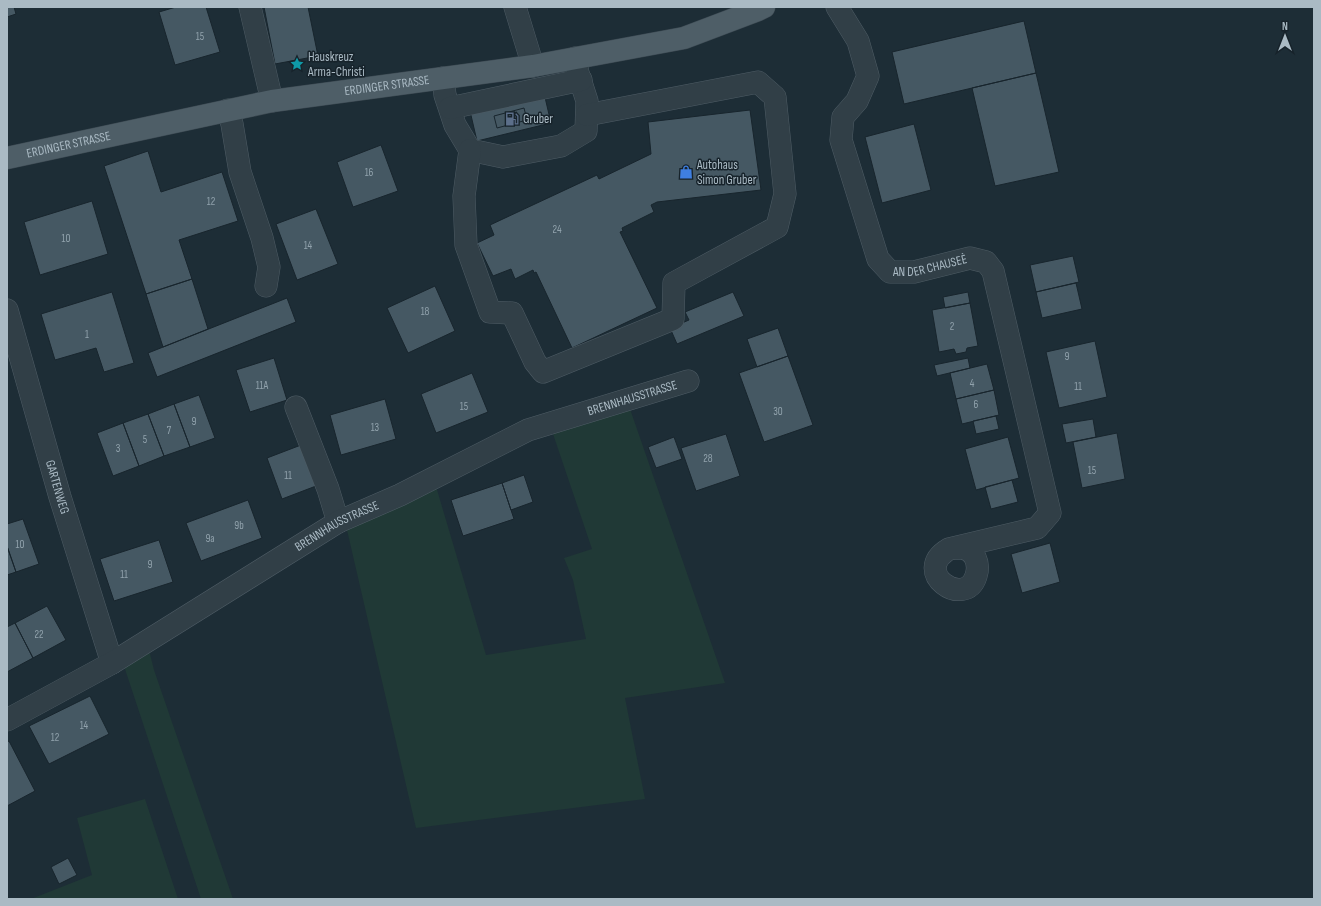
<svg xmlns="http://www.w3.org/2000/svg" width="1321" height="906" font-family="'Sofia Sans Condensed',sans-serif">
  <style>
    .green { fill: #203936 }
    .building { fill: #455863; stroke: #18252d }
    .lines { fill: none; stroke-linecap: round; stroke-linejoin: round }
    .minor-casing { stroke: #4e5c65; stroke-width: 23 }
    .major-casing { stroke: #3d4a53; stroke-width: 23 }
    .minor { stroke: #313f47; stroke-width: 22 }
    .major { stroke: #4e5e67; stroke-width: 22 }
    .labels { text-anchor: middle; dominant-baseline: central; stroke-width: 3; stroke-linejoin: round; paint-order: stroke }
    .number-label { font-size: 11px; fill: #91a2ac }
    .poi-label { font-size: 13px; fill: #aabac4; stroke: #17232b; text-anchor: start }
    .street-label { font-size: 13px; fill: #aabac4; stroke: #17232b }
  </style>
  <rect width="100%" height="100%" fill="#1d2d36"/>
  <!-- green -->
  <path class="green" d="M630,409L725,683L625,698L645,799L416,828L347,530L435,483L486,655L586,639L573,580L564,558L592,549L552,431Z
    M148,646L154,670L233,899H201L123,663Z
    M145,799L178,899H31L92,875L77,818Z"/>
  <!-- building -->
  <path class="building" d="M7,7H14L16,14L7,17Z
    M176,7H206L220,52L175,65L159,12Z
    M264,7H308L318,56L275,64Z
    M1024,21L1036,73L904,104L892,52Z
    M1036,73L1059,172L995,186L972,88Z
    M544,93L551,123L477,141L470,111Z
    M524,108L527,120L497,128L494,116Z
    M750,110L761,190L657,202L651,205L654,212L622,228L623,231L620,232L657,308L572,348L536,272L534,273L533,270L515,279L511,269L493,276L477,243L494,235L490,225L597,175L599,179L651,154L648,122Z
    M914,124L931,190L882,203L865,137Z
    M381,145L398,191L353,207L337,162Z
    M148,151L161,192L222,172L238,221L179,240L192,279L146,294L104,166Z
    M92,201L108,254L40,275L24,222Z
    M316,209L338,264L297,280L276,224Z
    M1073,256L1079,282L1036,292L1030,265Z
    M192,279L208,329L163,347L146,294Z
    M1076,283L1082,309L1042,318L1036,292Z
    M435,286L455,331L408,353L387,308Z
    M112,292L134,363L104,372L96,348L55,360L41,314Z
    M733,292L744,316L677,344L670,328L689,320L685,312Z
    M968,292L970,303L945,308L943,297Z
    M287,298L296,322L157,377L148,353Z
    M970,303L978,346L967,348L966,352L956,354L954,349L939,352L932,310Z
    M778,328L788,356L757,367L747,339Z
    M1095,341L1107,397L1059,408L1046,352Z
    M788,356L813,425L764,442L739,373Z
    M274,358L287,400L250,412L236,370Z
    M968,358L970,368L937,376L934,365Z
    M987,364L994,390L956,399L950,373Z
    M472,373L488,412L436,433L421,394Z
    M994,390L999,415L962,424L956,399Z
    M199,395L215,438L190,447L174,404Z
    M385,399L396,439L341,455L330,415Z
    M174,404L190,447L164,456L148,414Z
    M148,414L164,456L139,466L123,423Z
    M996,416L999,429L976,434L973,421Z
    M1093,419L1096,437L1066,443L1062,424Z
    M123,423L139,466L113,476L97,433Z
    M1117,433L1125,479L1082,488L1073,442Z
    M726,434L740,476L696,491L681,448Z
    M674,437L682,459L656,468L648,447Z
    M1008,437L1019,478L976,490L965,449Z
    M301,445L316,486L282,499L267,458Z
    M524,475L533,502L511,510L502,483Z
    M1012,480L1018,502L991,509L985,487Z
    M502,483L514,519L463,536L451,500Z
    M248,500L262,538L201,561L186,523Z
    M23,519L39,564L16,572L7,546V524Z
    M159,540L173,582L114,601L100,559Z
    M1050,543L1060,582L1022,593L1011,554Z
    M7,546L16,572L7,575Z
    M47,606L66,640L33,658L15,623Z
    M15,623L33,658L7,672V627Z
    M90,696L109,734L49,764L29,726Z
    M9,741L35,791L7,806V742Z
    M68,858L77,875L59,884L51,867Z"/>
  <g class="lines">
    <!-- minor casing -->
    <g class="minor-casing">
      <g id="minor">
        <path d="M250,7L272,101"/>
        <path d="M515,7L533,66"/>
        <path id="s1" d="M837,7L858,41L868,76L857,101L843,117L841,140L878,259L890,272H914L970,258L986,262L993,271L1050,513L1037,528L949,549C910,572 965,610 976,576C980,564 975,549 961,548C957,548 953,548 949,549"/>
        <path d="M443,78L445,95L455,125L470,150L503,157L561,146L586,131L587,101L578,73L575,58"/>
        <path d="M450,108L581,80"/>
        <path d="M228,110L232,124L240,172L262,238L269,267L266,286"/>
        <path d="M470,150L464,196L466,245L490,312L512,313L535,362L543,372L673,319L674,283L777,227L785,194L775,97L758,82L587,115"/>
        <path id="s2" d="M7,310L60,497L112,663"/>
        <path d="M296,407L328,489L338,522"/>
        <path id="s3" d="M7,720L112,663L338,522L400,495L528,430L688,381"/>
      </g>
    </g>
    <!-- major casing -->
    <g class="major-casing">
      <g id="major">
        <path id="s4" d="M7,158L272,101L533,66L684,38L758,10L764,7"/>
      </g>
    </g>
    <!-- minor -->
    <use href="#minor" class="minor"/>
    <!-- major -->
    <use href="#major" class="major"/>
  </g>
  <!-- icons -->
  <defs>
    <g id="sight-bare" transform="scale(1.08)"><path d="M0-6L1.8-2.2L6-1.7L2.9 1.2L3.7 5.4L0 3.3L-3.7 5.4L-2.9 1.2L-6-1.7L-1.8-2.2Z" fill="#0f9aa8" stroke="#17232b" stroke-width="2.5" paint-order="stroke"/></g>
    <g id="fuel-bare" transform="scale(1.08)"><path d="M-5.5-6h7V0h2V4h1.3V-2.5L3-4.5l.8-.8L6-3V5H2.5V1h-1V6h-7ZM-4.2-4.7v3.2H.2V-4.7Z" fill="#5c6f8a" stroke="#17232b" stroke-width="2.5" paint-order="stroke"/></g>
    <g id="shop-bare" transform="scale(1.08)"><path d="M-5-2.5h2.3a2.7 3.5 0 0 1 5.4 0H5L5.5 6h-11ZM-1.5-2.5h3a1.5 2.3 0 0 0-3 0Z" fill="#3f7fe0" stroke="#17232b" stroke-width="2.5" paint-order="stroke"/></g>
  </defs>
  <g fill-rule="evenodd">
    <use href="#sight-bare" x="297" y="64"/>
    <use href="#fuel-bare" x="512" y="119"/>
    <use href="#shop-bare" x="686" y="172"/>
  </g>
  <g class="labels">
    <!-- number labels -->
    <g class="number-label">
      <text x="200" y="36">15</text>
      <text x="369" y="172">16</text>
      <text x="211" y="201">12</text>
      <text x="557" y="229">24</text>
      <text x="66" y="238">10</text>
      <text x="308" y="245">14</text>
      <text x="425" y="311">18</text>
      <text x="952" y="326">2</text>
      <text x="87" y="334">1</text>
      <text x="1067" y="356">9</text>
      <text x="972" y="383">4</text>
      <text x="262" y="385">11A</text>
      <text x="1078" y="386">11</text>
      <text x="976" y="404">6</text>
      <text x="464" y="406">15</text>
      <text x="778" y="411">30</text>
      <text x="194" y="421">9</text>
      <text x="375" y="427">13</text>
      <text x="169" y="430">7</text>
      <text x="145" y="439">5</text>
      <text x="118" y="448">3</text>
      <text x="708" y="458">28</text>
      <text x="1092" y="470">15</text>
      <text x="288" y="475">11</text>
      <text x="239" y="525">9b</text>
      <text x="210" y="538">9a</text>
      <text x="20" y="544">10</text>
      <text x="150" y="564">9</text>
      <text x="124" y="574">11</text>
      <text x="39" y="634">22</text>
      <text x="84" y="725">14</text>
      <text x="55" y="737">12</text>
    </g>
    <!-- poi labels -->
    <g class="poi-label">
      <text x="308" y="57">Hauskreuz<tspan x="308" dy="15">Arma-Christi</tspan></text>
      <text x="523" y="119">Gruber</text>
      <text x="697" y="165">Autohaus<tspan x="697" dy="15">Simon Gruber</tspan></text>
    </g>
    <!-- street labels -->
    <g class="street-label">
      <text stroke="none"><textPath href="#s4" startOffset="387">ERDINGER STRASSE</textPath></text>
      <text stroke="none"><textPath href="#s4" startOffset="63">ERDINGER STRASSE</textPath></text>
      <text stroke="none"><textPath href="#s1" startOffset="331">AN DER CHAUSEÈ</textPath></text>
      <text stroke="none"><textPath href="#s3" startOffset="706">BRENNHAUSSTRASSE</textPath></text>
      <text stroke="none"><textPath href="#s2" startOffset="184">GARTENWEG</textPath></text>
      <text stroke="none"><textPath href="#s3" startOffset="383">BRENNHAUSSTRASSE</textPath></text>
    </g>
  </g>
  <!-- border -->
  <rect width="1321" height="906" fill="none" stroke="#aabac4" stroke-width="16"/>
  <!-- north arrow -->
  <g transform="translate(1285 36)" stroke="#17232b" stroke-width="3" paint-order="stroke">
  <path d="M0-3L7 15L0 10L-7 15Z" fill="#aabac4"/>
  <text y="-6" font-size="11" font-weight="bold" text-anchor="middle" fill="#aabac4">N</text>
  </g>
</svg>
